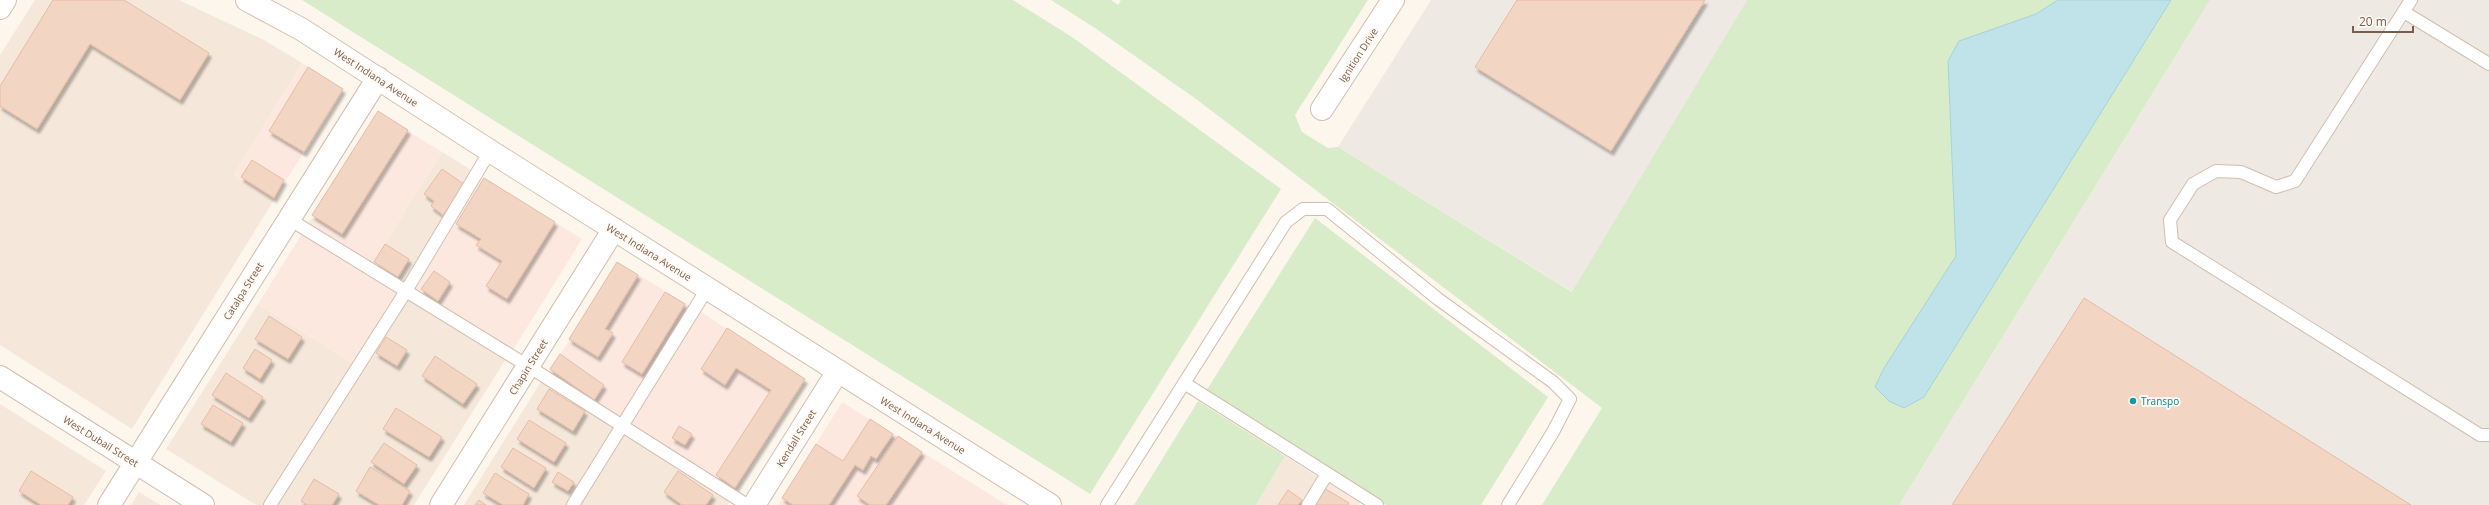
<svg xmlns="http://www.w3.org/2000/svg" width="2489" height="505" font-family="'Open Sans',sans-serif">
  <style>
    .residential { fill: #f5e8da }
    .commercial { fill: #fde8e0 }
    .industrial { fill: #efe9e4 }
    .green { fill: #d8ecc9 }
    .water { fill: #bfe3e8; stroke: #a5d3da }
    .building { fill: #f3d5c3; stroke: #e6bba3; filter: url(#shadow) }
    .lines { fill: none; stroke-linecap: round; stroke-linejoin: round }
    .lane-casing { stroke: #d1beb0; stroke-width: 14 }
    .street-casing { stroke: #d1beb0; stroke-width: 24 }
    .secondary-casing { stroke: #d6c0b0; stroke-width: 24 }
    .lane { stroke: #fff; stroke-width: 12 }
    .street { stroke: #fff; stroke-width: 22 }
    .secondary { stroke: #fff; stroke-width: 22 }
    .culture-dot { fill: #0f9aa8; stroke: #fffaf3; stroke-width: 1.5 }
    .labels { text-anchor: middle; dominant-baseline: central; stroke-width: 4; stroke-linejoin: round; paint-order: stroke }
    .street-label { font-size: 10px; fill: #7a5c4d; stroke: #fffaf3 }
    .culture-label { font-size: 10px; fill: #0d838f; stroke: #fffaf3; text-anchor: start }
  </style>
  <defs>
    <filter id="shadow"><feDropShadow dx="2.5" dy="4.5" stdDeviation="1" flood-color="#0004"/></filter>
  </defs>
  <rect width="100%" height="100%" fill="#fdf6ec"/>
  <!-- residential -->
  <path class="residential" d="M35,0H179L264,40L302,63L234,175L274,200L132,429L0,345V55Z
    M442,152L473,171L404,282L373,262Z
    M408,298L506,359L414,505H277Z
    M258,304L354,364L265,505H256L166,449Z
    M542,380L730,500L727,505H464Z
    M0,404L106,471L84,505H0Z
    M1285,456L1318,477L1301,505H1256Z
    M139,492L160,505H131Z"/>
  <!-- commercial -->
  <path class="commercial" d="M302,63L343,89L274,200L234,175Z
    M378,113L442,152L373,262L404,282L354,364L258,304Z
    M483,177L582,239L513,350L415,290Z
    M619,263L690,306L621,418L549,372Z
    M701,312L805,379L736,490L631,423Z
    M842,402L1007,505H778Z
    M1328,482L1361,502L1358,505H1313Z"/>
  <!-- industrial -->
  <path class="industrial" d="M1431,0H1747L1573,292L1338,147Z
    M2210,0H2489V505H1899Z"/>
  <!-- green -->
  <path class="green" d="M302,0H1013L1072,37L1281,189L1090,494Z
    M1051,0H1111L1118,5L1121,0H1368L1295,115L1302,132L1328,148L1338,147L1572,292L1747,0H2210L1899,505H1542L1602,408L1196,99L1095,28Z
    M1315,218L1548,397L1481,505H1386L1206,391Z
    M1198,401L1285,456L1256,505H1134Z"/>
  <!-- water -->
  <path class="water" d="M2058,0H2171L1924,397L1904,408L1889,401L1875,387L1884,368L1956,256L1948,61L1959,41L2036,14Z"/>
  <!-- building -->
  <path class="building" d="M53,0H124L209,53L180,100L90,44L37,129L0,106V86Z
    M1517,0H1705L1611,151L1475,67Z
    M308,67L343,89L304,152L269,131Z
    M378,111L408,130L342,234L312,215Z
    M252,160L284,180L274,198L241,177Z
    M442,169L465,185L443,215L431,206L434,201L424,194Z
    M484,178L555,222L507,299L486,286L502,261L476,245L481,239L456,224Z
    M385,244L409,259L398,277L374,262Z
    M617,262L638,275L605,329L613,333L598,357L569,339Z
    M434,271L450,282L438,301L421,289Z
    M665,292L685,304L642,374L622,362Z
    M2084,298L2411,505H1952Z
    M269,316L302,337L288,359L255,339Z
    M727,328L805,379L735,488L716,475L771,390L736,368L725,385L701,369Z
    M386,337L407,350L397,366L376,353Z
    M255,349L272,360L260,379L243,368Z
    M560,354L604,385L594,400L550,369Z
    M435,356L477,384L463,404L422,376Z
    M226,373L263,397L249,418L212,395Z
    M549,389L585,411L573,431L537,409Z
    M213,405L243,423L231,442L201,424Z
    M396,408L442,437L429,457L383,429Z
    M870,419L893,434L876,459L871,456L863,470L855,465L829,505H793L782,498L816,444L843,461Z
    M529,420L566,443L554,462L517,439Z
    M679,426L692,434L685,445L672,438Z
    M898,436L922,452L886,505H870L857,496Z
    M384,443L417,465L404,484L371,462Z
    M513,448L546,468L534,488L501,467Z
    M370,467L410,491L402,505H379L356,491Z
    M31,471L73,497L68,505H41L19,491Z
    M678,471L713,495L706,505H682L664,492Z
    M558,472L574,482L568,491L552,482Z
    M495,473L529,494L523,505H503L483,493Z
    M314,479L339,494L332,505H307L301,501Z
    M1324,488L1349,503L1347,505H1314Z
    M1288,490L1302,500L1298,505H1278Z
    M479,500L486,505H475Z"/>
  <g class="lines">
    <!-- lane casing -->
    <g class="lane-casing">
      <path id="lane" d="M2411,0L2295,181L2276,187L2241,172L2216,171L2193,184L2170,220L2172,242L2480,435H2489
        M2404,12L2489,64
        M289,219L528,366L747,505
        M1184,383L1377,505
        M270,505L406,291L490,151
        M573,505L707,289
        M1107,505L1286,222L1303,209H1327L1438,299L1553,382L1570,399L1553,432L1508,505
        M1308,505L1327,474"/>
    </g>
    <!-- street casing -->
    <g class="street-casing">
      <path id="street" d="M1322,109L1393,0
        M0,377L203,505
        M109,505L378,78
        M441,505L614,229
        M754,505L838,371"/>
    </g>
    <!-- secondary casing -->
    <g class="secondary-casing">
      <path id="secondary" d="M247,0L301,29L490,151L1050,505
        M0,8L5,0"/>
    </g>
    <!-- lane -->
    <use href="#lane" class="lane"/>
    <!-- street -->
    <use href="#street" class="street"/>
    <!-- secondary -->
    <use href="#secondary" class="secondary"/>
  </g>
  <!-- markers -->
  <circle class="culture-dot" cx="2133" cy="401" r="4"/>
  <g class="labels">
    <!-- street labels -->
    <g class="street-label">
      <text transform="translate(1358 55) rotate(-57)">Ignition Drive</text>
      <text transform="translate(376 77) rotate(33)">West Indiana Avenue</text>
      <text transform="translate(649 252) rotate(32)">West Indiana Avenue</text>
      <text transform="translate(243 291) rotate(-58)">Catalpa Street</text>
      <text transform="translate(528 367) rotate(-58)">Chapin Street</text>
      <text transform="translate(923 425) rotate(32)">West Indiana Avenue</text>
      <text transform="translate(796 438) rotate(-58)">Kendall Street</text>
      <text transform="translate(101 441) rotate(32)">West Dubail Street</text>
    </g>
    <!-- culture labels -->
    <g class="culture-label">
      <text x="2141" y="401">Transpo</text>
    </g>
  </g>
  <!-- scale -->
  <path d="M2353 26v6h60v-6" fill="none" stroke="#7a5c4d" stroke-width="2"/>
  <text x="2359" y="26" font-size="12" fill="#7a5c4d" stroke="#fffaf3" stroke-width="3" paint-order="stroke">20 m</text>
</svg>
